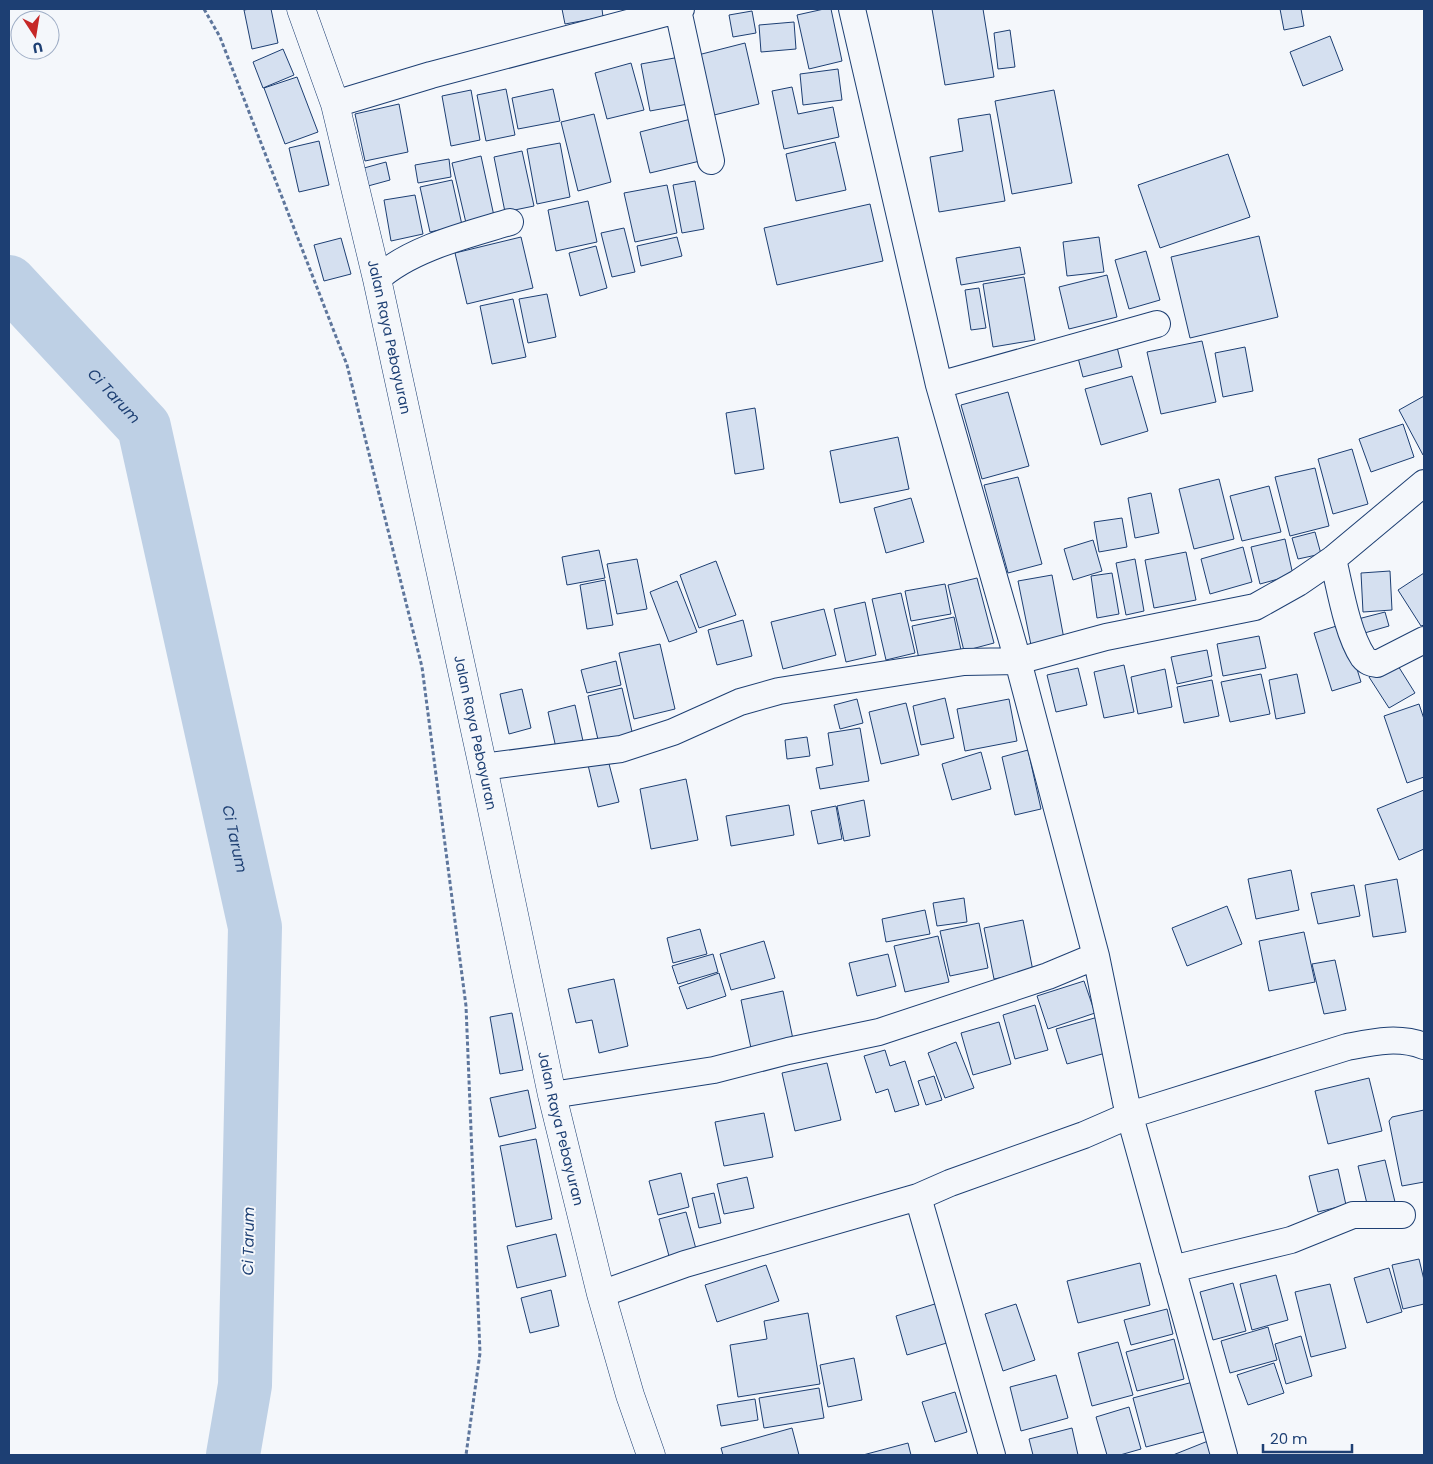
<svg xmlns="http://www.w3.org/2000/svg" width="1433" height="1464" font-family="Poppins,sans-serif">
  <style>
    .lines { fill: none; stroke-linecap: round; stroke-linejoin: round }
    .river { stroke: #bed0e5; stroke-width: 54 }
    .building { fill: #d5e0f0; stroke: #1d3f73 }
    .minor-casing { stroke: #1d3f73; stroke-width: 28 }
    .secondary-casing { stroke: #1d3f73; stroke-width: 29 }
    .path { stroke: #5e769c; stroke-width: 3; stroke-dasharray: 4 2.5; stroke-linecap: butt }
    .minor { stroke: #f4f7fb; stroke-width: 26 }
    .secondary { stroke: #f4f7fb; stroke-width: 28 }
    .labels { text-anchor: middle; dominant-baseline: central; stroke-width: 4; stroke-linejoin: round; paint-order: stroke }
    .street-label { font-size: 14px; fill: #1d3f73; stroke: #f4f7fb }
    .water-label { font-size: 15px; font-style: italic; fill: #1d3f73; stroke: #f4f7fb }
  </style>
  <rect width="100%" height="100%" fill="#f4f7fb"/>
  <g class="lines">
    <!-- river -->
    <path class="river" id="s1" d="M9,282L144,427L255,927L245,1385L233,1455"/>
  </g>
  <!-- building -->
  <path class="building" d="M250,9H271L278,43L252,49L244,10Z
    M562,9H602L603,17L565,24Z
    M824,9H831L842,61L809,69L797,15Z
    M932,9H983L994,77L945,85Z
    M1280,9H1301L1304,26L1284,30Z
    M752,11L756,33L733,37L729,15Z
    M794,22L796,49L761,52L759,25Z
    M1010,30L1015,67L998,69L994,33Z
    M1330,36L1343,70L1303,86L1290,52Z
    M745,43L759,104L710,116L694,56Z
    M283,49L294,75L263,88L253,62Z
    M680,57L688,104L650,111L641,64Z
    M631,63L644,110L607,119L595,73Z
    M838,69L842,100L803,105L800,74Z
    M297,77L318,132L285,144L264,88Z
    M792,87L798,114L833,107L839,137L784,149L772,91Z
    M506,89L515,135L486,141L477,95Z
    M553,89L560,121L518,129L512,98Z
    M471,90L480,140L451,146L442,96Z
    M1054,90L1072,183L1012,194L995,101Z
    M399,104L408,152L365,161L355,114Z
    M594,114L611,182L578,191L561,122Z
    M990,114L1005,201L939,212L930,157L963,151L958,119Z
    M691,119L700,161L650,173L640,132Z
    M319,141L329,185L299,192L289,148Z
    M835,142L846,190L796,201L786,154Z
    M560,143L570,197L537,204L527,149Z
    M522,151L534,206L505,212L494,157Z
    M1228,154L1250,217L1160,248L1138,185Z
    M481,156L494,216L466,223L452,163Z
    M449,159L451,177L418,183L415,165Z
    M386,162L390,180L368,186L364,168Z
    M452,180L462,225L430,232L420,187Z
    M695,181L704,229L682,233L673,185Z
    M667,185L677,233L635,242L624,193Z
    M415,195L423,234L391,241L384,200Z
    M588,201L597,242L556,251L548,210Z
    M870,204L883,261L777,285L764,228Z
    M624,228L635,272L612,277L601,233Z
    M1259,236L1278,317L1190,338L1171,257Z
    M521,237L533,288L467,304L455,253Z
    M677,237L682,256L641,266L637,246Z
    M1099,237L1104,272L1067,276L1063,242Z
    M341,238L351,274L324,281L314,245Z
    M596,246L607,288L580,296L569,253Z
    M1020,247L1025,274L961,285L956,258Z
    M1146,251L1160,300L1129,309L1115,260Z
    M1107,275L1117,317L1069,329L1059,287Z
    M1024,277L1035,340L993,347L983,284Z
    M979,288L986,328L971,330L965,290Z
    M547,294L556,337L528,343L519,299Z
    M513,299L526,357L492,364L480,306Z
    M1202,341L1216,402L1161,414L1147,352Z
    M1116,343L1122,367L1083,377L1077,354Z
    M1245,347L1253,391L1223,397L1215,353Z
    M1132,376L1148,431L1101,445L1085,389Z
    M1008,392L1029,466L982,479L961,405Z
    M1424,396V455H1423L1399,410Z
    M755,408L764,469L735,474L726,413Z
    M1403,424L1414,457L1371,472L1359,439Z
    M898,437L909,489L840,503L830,451Z
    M1352,449L1368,504L1333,514L1318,459Z
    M1315,468L1329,526L1290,536L1275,477Z
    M1018,477L1042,564L1008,573L984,485Z
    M1219,479L1234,539L1194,549L1179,489Z
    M1269,486L1281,532L1242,541L1230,496Z
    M1151,493L1159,533L1135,538L1128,498Z
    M911,498L924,542L886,553L874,508Z
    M1122,518L1127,547L1099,552L1094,522Z
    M1315,532L1321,554L1298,559L1292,538Z
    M1285,539L1293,575L1260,584L1251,547Z
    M1093,540L1102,571L1073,580L1064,549Z
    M1243,547L1252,582L1210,594L1201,559Z
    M599,550L605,578L567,585L562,557Z
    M1186,552L1196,600L1154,608L1145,560Z
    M637,559L647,609L617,614L607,564Z
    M1135,559L1144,611L1126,615L1116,563Z
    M716,561L736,615L699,628L680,575Z
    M1390,571L1392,610L1363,612L1361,573Z
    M1112,573L1119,614L1097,618L1091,576Z
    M1424,573V625L1421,626L1398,590Z
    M1052,575L1064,639L1031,645L1018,581Z
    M977,578L994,643L964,651L948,585Z
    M605,580L613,625L587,629L580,585Z
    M677,581L697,632L669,642L650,592Z
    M945,584L951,614L911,621L905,591Z
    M901,593L915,653L886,660L872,599Z
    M865,602L876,655L846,662L834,609Z
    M824,609L836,655L783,669L771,622Z
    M1385,612L1389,626L1361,634L1358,619Z
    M954,617L961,650L919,659L912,626Z
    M743,620L752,656L717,665L708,630Z
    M1343,624L1361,682L1332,691L1314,633Z
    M1259,636L1266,668L1223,676L1217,644Z
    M660,644L675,709L634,719L619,653Z
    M1207,650L1212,676L1177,684L1171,657Z
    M616,661L621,685L587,693L581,670Z
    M1395,661L1415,693L1389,708L1369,677Z
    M1124,665L1134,712L1104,718L1094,672Z
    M1078,668L1087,705L1056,712L1047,675Z
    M1165,669L1172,707L1138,714L1131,677Z
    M1261,674L1270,714L1230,722L1221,682Z
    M1297,674L1305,713L1276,719L1269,680Z
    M1212,680L1219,716L1184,723L1177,687Z
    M622,688L633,736L599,744L588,696Z
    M522,689L531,728L509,734L500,694Z
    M945,698L954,738L921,745L913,706Z
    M857,699L863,723L840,729L834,705Z
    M1009,699L1017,741L965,751L957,709Z
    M906,703L919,755L881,764L869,712Z
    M1419,704L1424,719V777L1407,783L1384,716Z
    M575,705L583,741L556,748L548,712Z
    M860,728L869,781L820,789L816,768L833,765L828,733Z
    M807,737L810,756L787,759L785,740Z
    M1028,750L1041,809L1015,815L1002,757Z
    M981,752L991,789L952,800L942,764Z
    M608,760L619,802L598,807L588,765Z
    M686,779L698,840L651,849L640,789Z
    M1424,790V849L1399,860L1377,809Z
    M864,800L870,836L844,841L837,806Z
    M789,805L794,835L731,846L726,816Z
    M836,806L842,839L818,844L811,811Z
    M1291,870L1299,910L1256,919L1248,879Z
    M1397,879L1406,932L1373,937L1365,885Z
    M1354,885L1360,916L1318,924L1311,893Z
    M964,898L967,922L937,926L933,903Z
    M1227,906L1242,944L1187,966L1172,928Z
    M925,910L930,934L886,942L882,919Z
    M1023,920L1033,971L994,979L984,928Z
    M979,923L988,968L950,976L940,931Z
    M700,929L707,954L673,963L667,938Z
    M1304,932L1315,982L1269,991L1259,941Z
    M938,936L949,982L905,992L894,946Z
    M764,941L775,978L731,990L720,954Z
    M713,954L718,972L678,984L672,966Z
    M888,954L896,986L857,996L849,963Z
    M1335,960L1346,1010L1324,1014L1312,964Z
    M719,973L726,996L687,1009L679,987Z
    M614,979L628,1046L599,1053L592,1020L576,1023L568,989Z
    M1084,981L1095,1013L1048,1029L1037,996Z
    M783,991L794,1044L752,1053L741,1000Z
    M1035,1005L1048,1050L1015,1059L1003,1015Z
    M512,1013L523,1070L500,1074L490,1017Z
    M1098,1017L1109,1052L1067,1064L1056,1029Z
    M999,1022L1011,1064L973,1075L961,1033Z
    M956,1042L974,1088L945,1098L928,1053Z
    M885,1050L890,1066L905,1061L919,1105L895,1112L888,1089L876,1093L864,1056Z
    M827,1063L841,1120L795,1131L782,1073Z
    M934,1076L942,1100L926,1105L918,1081Z
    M1369,1078L1382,1131L1328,1144L1315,1091Z
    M528,1090L536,1128L499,1137L490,1098Z
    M1424,1110V1182L1402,1186L1389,1121L1392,1117Z
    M764,1113L773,1157L724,1166L715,1122Z
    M536,1139L552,1219L516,1227L500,1146Z
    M1385,1160L1395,1202L1368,1208L1358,1166Z
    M1338,1169L1346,1205L1318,1212L1309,1176Z
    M681,1173L689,1207L658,1215L649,1181Z
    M747,1177L754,1208L724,1214L717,1184Z
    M714,1193L721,1223L699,1228L692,1198Z
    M686,1212L696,1249L669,1256L659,1219Z
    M556,1234L566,1276L517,1288L507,1246Z
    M1419,1259L1424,1280V1304L1403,1309L1392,1265Z
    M1140,1263L1150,1305L1078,1323L1067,1281Z
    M766,1265L779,1301L717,1322L705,1285Z
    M1389,1268L1402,1312L1367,1323L1354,1278Z
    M1276,1275L1288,1320L1252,1330L1240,1284Z
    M1233,1283L1246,1331L1213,1340L1200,1292Z
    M1330,1284L1346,1348L1311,1357L1295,1292Z
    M551,1290L559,1326L530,1333L521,1298Z
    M938,1303L950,1342L907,1355L896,1316Z
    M1016,1304L1035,1360L1003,1371L985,1314Z
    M1167,1309L1173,1334L1131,1345L1124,1320Z
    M808,1313L820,1384L738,1397L730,1345L767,1339L764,1321Z
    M1268,1327L1277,1360L1230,1373L1221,1341Z
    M1301,1336L1312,1376L1286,1384L1275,1344Z
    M1174,1339L1184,1379L1137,1391L1126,1352Z
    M1118,1342L1133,1395L1092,1406L1078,1353Z
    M854,1358L862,1400L828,1407L820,1365Z
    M1274,1363L1284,1393L1248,1405L1237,1375Z
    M1056,1375L1068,1418L1021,1431L1010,1387Z
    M1193,1382L1207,1431L1146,1447L1133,1398Z
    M819,1388L824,1418L764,1428L759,1398Z
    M955,1392L967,1432L935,1442L922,1402Z
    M755,1399L758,1420L721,1426L717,1405Z
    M1129,1407L1141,1449L1120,1455H1107L1096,1417Z
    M792,1428L799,1455H723L721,1448Z
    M1072,1428L1078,1455H1033L1029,1439Z
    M1208,1441L1214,1455H1173Z
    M908,1443L911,1455H863Z"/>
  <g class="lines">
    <!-- minor casing -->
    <g class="minor-casing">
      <path id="minor" d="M852,9L939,385L1018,661L1096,956L1126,1102L1224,1455
        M678,10L711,161
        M335,104L431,75L681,9
        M377,279C411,248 467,235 510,222
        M939,385L1157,324
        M1333,559C1340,588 1347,633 1363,657C1367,662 1371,663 1377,664L1424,640
        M483,767L621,749L673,732L740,702L779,691L964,662L1018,661L1106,637L1255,607L1298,583L1333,559L1424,483
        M552,1095L714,1070L788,1051L879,1032L1048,976L1096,956
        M918,1197L992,1455
        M1172,1269L1291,1240L1353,1215H1402
        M601,1294L685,1264L918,1197L950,1183L1084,1135L1130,1115L1347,1047C1373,1042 1398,1036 1424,1046"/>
    </g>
    <!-- secondary casing -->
    <g class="secondary-casing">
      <g id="secondary">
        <path id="s2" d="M301,9L335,104L377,279L483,767L552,1095L601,1294L630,1395L651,1455"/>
      </g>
    </g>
    <!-- path -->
    <path class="path" d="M204,9L220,37L347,365L422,667L466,1006L480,1353L466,1455"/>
    <!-- minor -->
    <use href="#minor" class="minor"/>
    <!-- secondary -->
    <use href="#secondary" class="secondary"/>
  </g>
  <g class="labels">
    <!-- street labels -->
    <g class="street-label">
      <text stroke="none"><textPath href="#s2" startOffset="340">Jalan Raya Pebayuran</textPath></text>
      <text stroke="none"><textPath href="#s2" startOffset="745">Jalan Raya Pebayuran</textPath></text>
      <text stroke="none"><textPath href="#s2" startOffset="1150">Jalan Raya Pebayuran</textPath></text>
    </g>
    <!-- water labels -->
    <g class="water-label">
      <text stroke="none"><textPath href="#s1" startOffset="155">Ci Tarum</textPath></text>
      <text stroke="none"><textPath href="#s1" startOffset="620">Ci Tarum</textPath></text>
      <text transform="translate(248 1241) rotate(-89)">Ci Tarum</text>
    </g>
  </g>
  <!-- border -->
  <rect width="1433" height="1464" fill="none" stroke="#1d3f73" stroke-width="20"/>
  <!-- north arrow -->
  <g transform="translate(35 35) rotate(168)"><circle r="24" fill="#f4f7fb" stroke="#9eadc5"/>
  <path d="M0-4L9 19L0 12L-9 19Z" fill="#c62828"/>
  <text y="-8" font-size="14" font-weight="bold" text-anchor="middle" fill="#1d3f73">U</text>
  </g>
  <!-- scale -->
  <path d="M1263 1444v8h89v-8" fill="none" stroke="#1d3f73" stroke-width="2.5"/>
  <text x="1270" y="1444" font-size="15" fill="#1d3f73" stroke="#f4f7fb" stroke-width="4" paint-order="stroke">20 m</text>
</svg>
